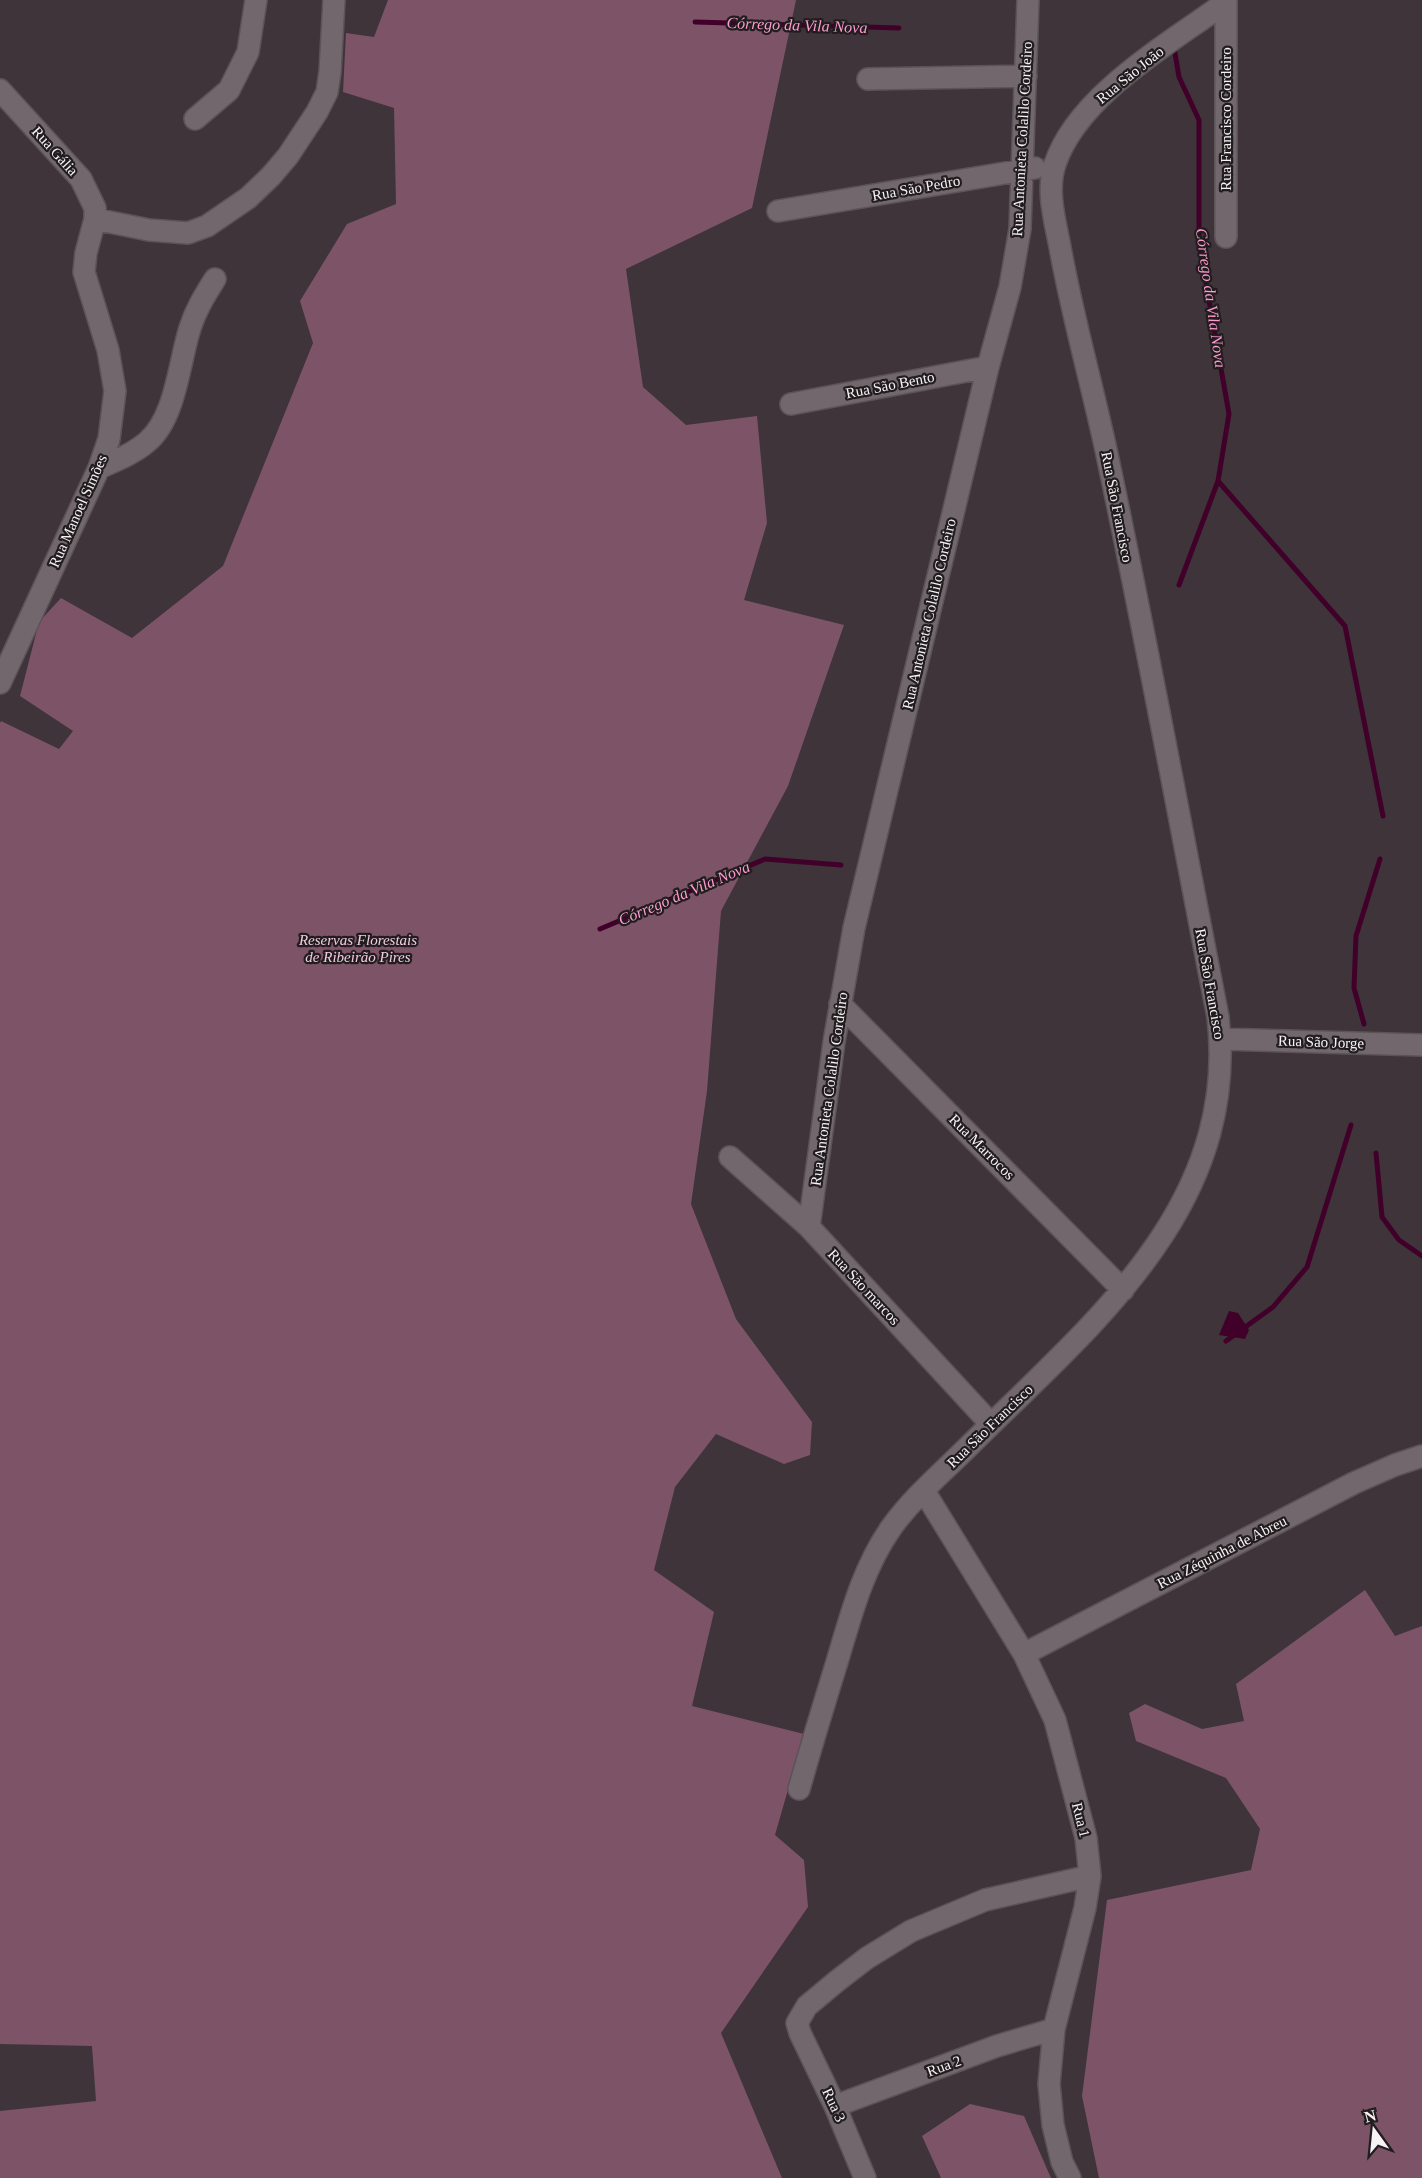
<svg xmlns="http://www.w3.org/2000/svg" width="1422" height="2178" font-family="'Times New Roman',serif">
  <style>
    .green { fill: #7d5368 }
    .water { fill: #41002a }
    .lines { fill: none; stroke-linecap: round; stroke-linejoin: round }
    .stream { stroke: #41002a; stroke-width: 5 }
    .minor-casing { stroke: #5b5357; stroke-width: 24 }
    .minor { stroke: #72676d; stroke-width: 21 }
    .labels { text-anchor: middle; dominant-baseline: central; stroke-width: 4.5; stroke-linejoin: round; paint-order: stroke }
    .street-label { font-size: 15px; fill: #f8f2f5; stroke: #211d1f }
    .park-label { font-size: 15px; font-style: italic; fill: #f4cade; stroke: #211d1f }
    .water-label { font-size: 16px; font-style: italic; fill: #fe9acf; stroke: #211d1f }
  </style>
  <rect width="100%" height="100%" fill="#3e3439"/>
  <!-- green -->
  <path class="green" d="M388,0H796L752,208L626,269L643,387L686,425L757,416L767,523L744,600L844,625L788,786L721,911L707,1091L691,1204L736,1319L812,1422L810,1455L784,1464L716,1434L675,1487L654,1570L714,1612L692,1706L804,1734L775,1835L804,1860L808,1907L721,2033L782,2178H0V2111L96,2101L92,2046L0,2044V723L1,721L59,749L73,731L20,696L39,622L61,598L132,638L223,566L313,343L300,301L347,224L396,204L394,108L343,92L346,33L374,37Z
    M1365,1590L1395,1636L1422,1626V2178H1099L1082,2096L1107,1900L1251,1870L1260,1829L1226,1778L1136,1741L1129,1713L1145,1704L1202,1729L1244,1721L1236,1684Z
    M970,2104L1024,2116L1051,2178H941L922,2136Z"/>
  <!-- water -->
  <path class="water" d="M1229,1311L1238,1313L1249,1330L1245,1339L1219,1335Z"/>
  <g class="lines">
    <!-- stream -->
    <path class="stream" d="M695,22L899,28
      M1174,47L1179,77L1199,120V243L1229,414L1218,481L1345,626L1383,816
      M1179,585L1218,481
      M600,929L765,859L841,865
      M1364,1024L1354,988L1356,936L1380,859
      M1376,1153L1382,1217L1399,1240L1422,1256
      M1226,1341L1273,1307L1307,1267L1351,1125"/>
    <!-- minor casing -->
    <g class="minor-casing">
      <path id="minor" d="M1226,0V237
        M868,79L1026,76
        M0,90L81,179L95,208V219L86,253L84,272L108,350L115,391L109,439L99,468L0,683
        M195,119L229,90L248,52L256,0
        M778,211L1035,168
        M95,219L149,230L188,233L207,226L248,198L271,176L288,156L317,112L327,92L330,72L334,0
        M791,404L988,367
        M99,468C115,461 133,454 147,442C176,418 179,362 190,328C196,309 205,295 215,279
        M840,1004L1123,1290
        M1221,1039L1422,1045
        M730,1157L809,1227L991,1424
        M809,1227L834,1042L854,928L988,367L1010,287L1020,229L1028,0
        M924,1491L1024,1654L1055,1720L1086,1838L1090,1876L1085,1908L1054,2029L1049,2084L1053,2125L1062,2162L1070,2178
        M1024,1654L1354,1483L1395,1465L1422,1456
        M799,1789C811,1747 824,1704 837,1662C851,1615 863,1568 891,1528C913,1497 944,1471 970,1445C1091,1325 1240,1207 1218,1017C1182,833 1148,648 1109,464C1094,391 1073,320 1060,247C1055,221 1046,190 1055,164C1078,95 1169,44 1226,2
        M835,2106L997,2046L1054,2029
        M865,2178L835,2106L800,2033L797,2023L807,2006L837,1981L867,1958L911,1931L985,1900L1090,1876"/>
    </g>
    <!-- minor -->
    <use href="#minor" class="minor"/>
  </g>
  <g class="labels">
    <!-- street labels -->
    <g class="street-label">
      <text transform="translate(1130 75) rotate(-39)">Rua São João</text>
      <text transform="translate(1226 119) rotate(-90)">Rua Francisco Cordeiro</text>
      <text transform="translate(1022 139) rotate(-87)">Rua Antonieta Colalilo Cordeiro</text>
      <text transform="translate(55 151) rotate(48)">Rua Gália</text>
      <text transform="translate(916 188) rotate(-10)">Rua São Pedro</text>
      <text transform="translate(890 385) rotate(-11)">Rua São Bento</text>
      <text transform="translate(1117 507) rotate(79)">Rua São Francisco</text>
      <text transform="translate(78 511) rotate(-66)">Rua Manoel Simões</text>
      <text transform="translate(929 614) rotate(-77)">Rua Antonieta Colalilo Cordeiro</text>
      <text transform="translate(1210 984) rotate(80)">Rua São Francisco</text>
      <text transform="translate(1321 1042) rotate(2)">Rua São Jorge</text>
      <text transform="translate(829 1089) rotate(-82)">Rua Antonieta Colalilo Cordeiro</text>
      <text transform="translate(982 1147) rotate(45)">Rua Marrocos</text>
      <text transform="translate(864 1287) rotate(47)">Rua São marcos</text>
      <text transform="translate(990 1426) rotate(-44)">Rua São Francisco</text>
      <text transform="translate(1222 1552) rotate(-27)">Rua Zéquinha de Abreu</text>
      <text transform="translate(1081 1820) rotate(76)">Rua 1</text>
      <text transform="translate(944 2066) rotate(-20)">Rua 2</text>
      <text transform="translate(834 2105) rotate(65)">Rua 3</text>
    </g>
    <!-- park labels -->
    <g class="park-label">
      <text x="358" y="940">Reservas Florestais<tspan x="358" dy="17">de Ribeirão Pires</tspan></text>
    </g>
    <!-- water labels -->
    <g class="water-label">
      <text transform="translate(797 25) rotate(2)">Córrego da Vila Nova</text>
      <text transform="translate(1211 298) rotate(82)">Córrego da Vila Nova</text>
      <text transform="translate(684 893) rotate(-23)">Córrego da Vila Nova</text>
    </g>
  </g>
  <!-- north arrow -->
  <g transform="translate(1374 2130) rotate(345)" stroke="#211d1f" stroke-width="4.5" paint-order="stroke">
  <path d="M0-4.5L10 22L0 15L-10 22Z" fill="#f8f2f5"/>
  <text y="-9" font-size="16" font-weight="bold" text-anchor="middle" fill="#f8f2f5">N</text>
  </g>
</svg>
